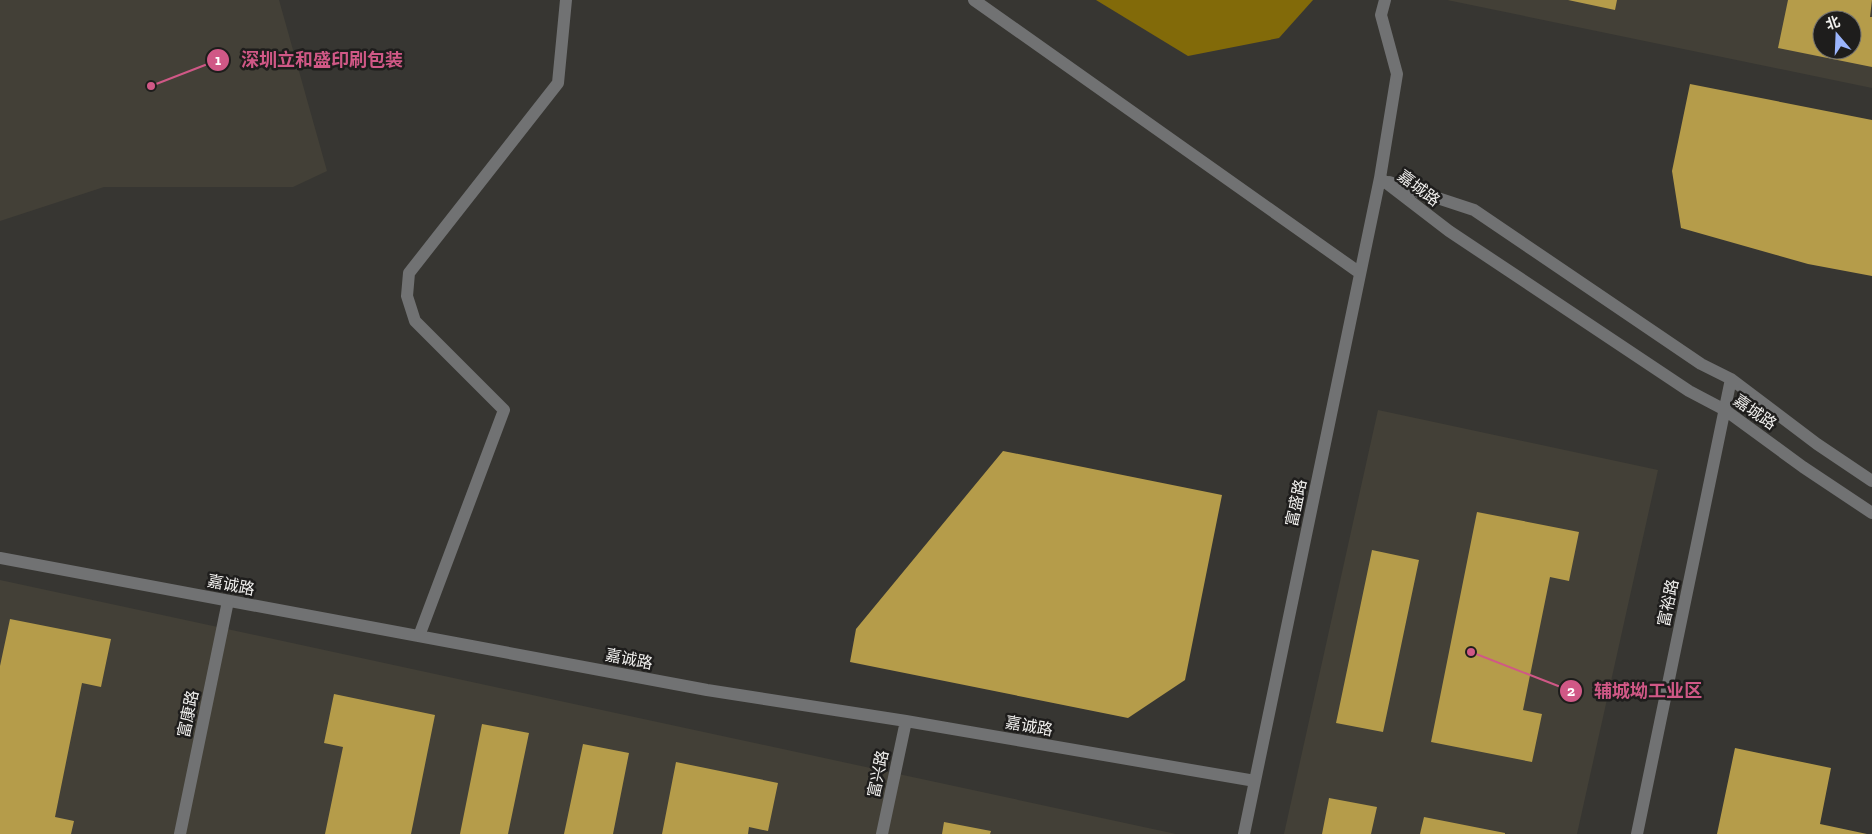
<svg xmlns="http://www.w3.org/2000/svg" width="1872" height="834" font-family="'Zilla Slab','Noto Sans SC',serif">
  <style>
    .built { fill: #434037; fill-rule: evenodd }
    .forest { fill: #826a09 }
    .building { fill: #b59c4a; fill-rule: evenodd }
    .lines { fill: none; stroke-linecap: round; stroke-linejoin: round }
    .minor { stroke: #717273; stroke-width: 12 }
    .labels { text-anchor: middle; dominant-baseline: central; stroke-width: 5; stroke-linejoin: round; paint-order: stroke }
    .street-label { font-size: 16px; fill: #efeeec; stroke: #1e1d1c }
    .leader { fill: none; stroke: #d05886; stroke-width: 2 }
    .callout-dot { fill: #d05886; stroke: #1e1d1c; stroke-width: 2 }
    .mark-label { font-size: 15px; text-anchor: middle; font-weight: bold; fill: #fff }
    .callout-label { font-size: 18px; text-anchor: middle; font-weight: bold; fill: #d05886; stroke: #1e1d1c; stroke-width: 5; stroke-linejoin: round; paint-order: stroke }
  </style>
  <rect width="100%" height="100%" fill="#373632"/>
  <!-- built -->
  <path class="built" d="M0,0H279L327,171L293,187H104L0,221Z
    M1447,0H1872V88ZM1822,20H1852V50H1822Z
    M1378,410L1658,470L1577,834H1284Z
    M0,580L1176,834H0Z"/>
  <!-- forest -->
  <path class="forest" d="M1096,0H1313L1279,38L1188,56Z"/>
  <!-- building -->
  <path class="building" d="M1568,0H1617L1615,10Z
    M1788,0H1872L1870,17H1872V67L1778,48ZM1822,20H1852V50H1822Z
    M1690,84L1872,120V276L1808,264L1681,228L1672,171Z
    M1003,451L1222,495L1185,680L1128,718L850,662L856,629Z
    M1477,512L1579,532L1569,581L1550,577L1523,710L1542,714L1532,762L1431,742Z
    M1372,550L1419,560L1383,732L1336,723Z
    M10,619L111,639L101,687L82,683L55,817L74,821L71,834H0V666Z
    M334,694L435,715L411,834H325L343,747L324,743Z
    M482,724L529,733L508,834H460Z
    M583,744L629,753L613,834H564Z
    M1735,748L1831,768L1820,824L1867,834H1717Z
    M676,762L778,783L768,831L749,827L748,834H662Z
    M1329,798L1377,807L1371,834H1322Z
    M1424,817L1505,833V834H1420Z
    M944,822L991,831L990,834H942Z"/>
  <g class="lines">
    <!-- minor -->
    <path class="minor" d="M974,0L1360,273
      M1380,178L1449,231L1689,391L1725,410L1803,467L1872,513
      M1389,182L1474,210L1701,364L1731,379L1817,444L1872,481
      M0,558L707,690L906,721L1255,781
      M419,636L504,410L415,321L407,296L409,273L558,83L566,0
      M180,834L228,601
      M882,834L906,721
      M1244,834L1380,178L1397,74L1381,15L1385,0
      M1637,834L1731,379"/>
  </g>
  <g class="labels">
    <!-- street labels -->
    <g class="street-label">
      <text transform="translate(1419 188) rotate(37)">嘉城路</text>
      <text transform="translate(1755 412) rotate(35)">嘉城路</text>
      <text transform="translate(1296 503) rotate(-78)">富盛路</text>
      <text transform="translate(231 585) rotate(11)">嘉诚路</text>
      <text transform="translate(1668 603) rotate(-78)">富裕路</text>
      <text transform="translate(629 659) rotate(11)">嘉诚路</text>
      <text transform="translate(188 714) rotate(-78)">富康路</text>
      <text transform="translate(1029 726) rotate(10)">嘉诚路</text>
      <text transform="translate(878 774) rotate(-78)">富兴路</text>
    </g>
  </g>
  <!-- callouts -->
  <path class="leader" d="M151 86L218 60M1471 652L1571 691"/>
  <g class="callout-dot">
    <circle cx="151" cy="86" r="5"/>
    <circle cx="1471" cy="652" r="5"/>
    <circle cx="218" cy="60" r="12"/>
    <circle cx="1571" cy="691" r="12"/>
  </g>
  <g class="mark-label">
    <text x="218" y="65">1</text>
    <text x="1571" y="696">2</text>
  </g>
  <g class="callout-label">
    <text x="322" y="66">深圳立和盛印刷包装</text>
    <text x="1648" y="697">辅城坳工业区</text>
  </g>
  <!-- north arrow -->
  <g transform="translate(1837 35) rotate(341)"><circle r="24" fill="#1e1d1c" stroke="#72716f"/>
  <path d="M0-4L9 19L0 12L-9 19Z" fill="#9bb5fd"/>
  <text y="-8" font-size="14" font-weight="bold" text-anchor="middle" fill="#efeeec">北</text>
  </g>
</svg>
